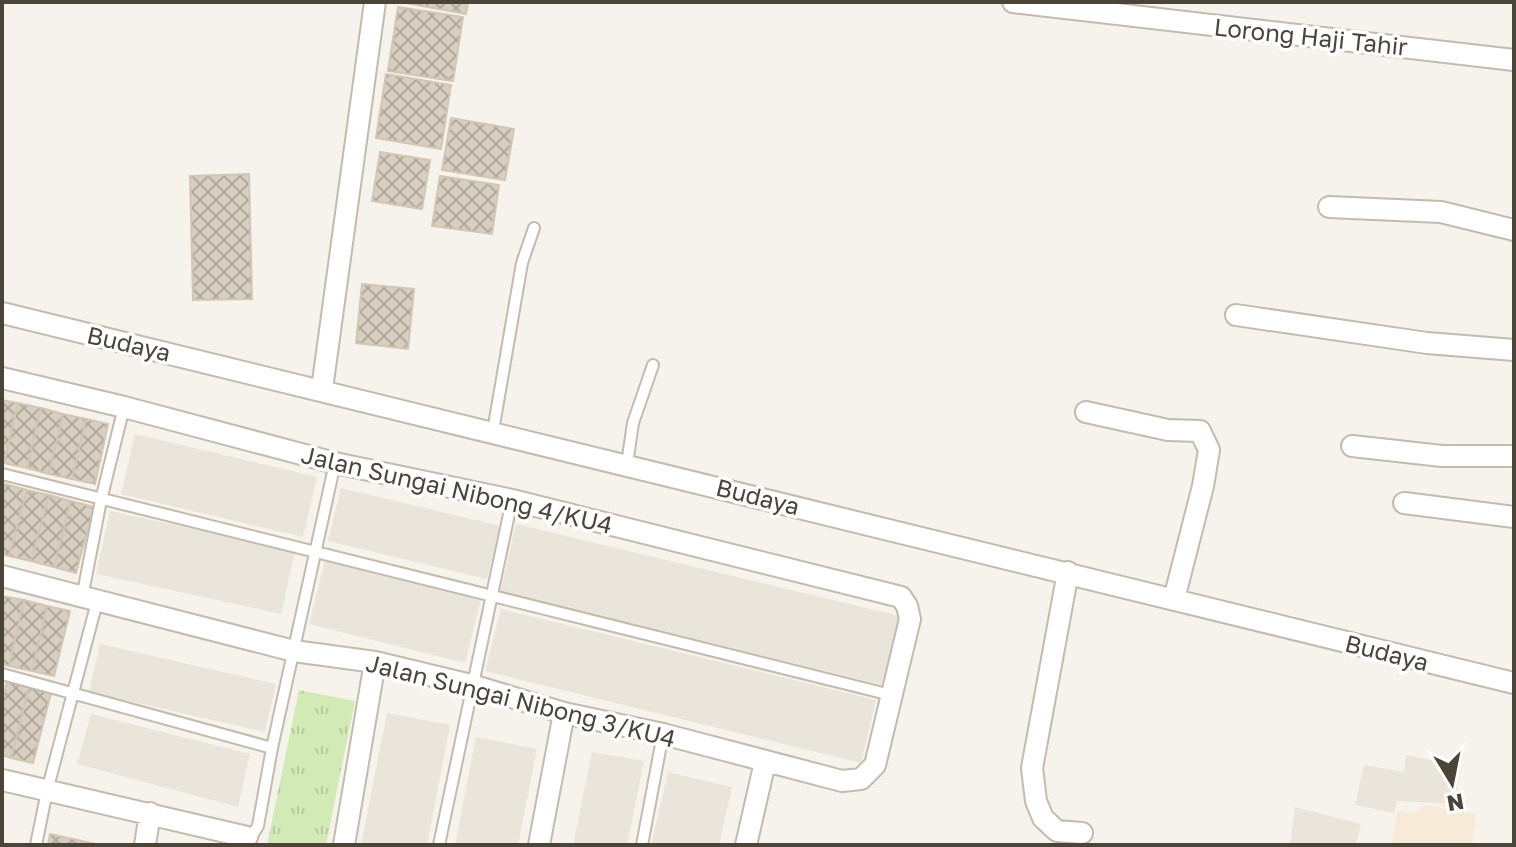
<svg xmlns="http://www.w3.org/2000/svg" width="1516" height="847" font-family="'Golos Text',sans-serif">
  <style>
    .residential { fill: #eae5da }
    .commercial { fill: #f7ead8 }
    .grass { fill: url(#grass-tufts) }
    .building { fill: url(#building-cross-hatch); stroke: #d3c7b4; stroke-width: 2 }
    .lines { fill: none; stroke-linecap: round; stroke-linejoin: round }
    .service-casing { stroke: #c2bbae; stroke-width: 14 }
    .minor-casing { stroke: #c2bbae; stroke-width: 24 }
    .service { stroke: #fff; stroke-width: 10 }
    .minor { stroke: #fff; stroke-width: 20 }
    .labels { text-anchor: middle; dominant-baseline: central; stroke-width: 7; stroke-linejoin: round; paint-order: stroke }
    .street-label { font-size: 24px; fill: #4b4439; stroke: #fff }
  </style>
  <defs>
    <pattern id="grass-tufts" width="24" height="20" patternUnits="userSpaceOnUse" patternTransform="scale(2)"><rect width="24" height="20" fill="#d2eab5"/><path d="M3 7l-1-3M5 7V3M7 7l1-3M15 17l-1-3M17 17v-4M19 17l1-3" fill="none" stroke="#b6ca9c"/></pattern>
    <pattern id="building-cross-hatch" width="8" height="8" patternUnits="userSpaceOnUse" patternTransform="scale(2)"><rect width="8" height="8" fill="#d8cfc1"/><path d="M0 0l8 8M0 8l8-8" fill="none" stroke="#b1aa9e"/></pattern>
  </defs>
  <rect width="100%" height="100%" fill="#f6f3ec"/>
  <!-- residential -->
  <path class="residential" d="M135,434L317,477L303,537L121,494Z
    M341,488L500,526L487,579L328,541Z
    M110,511L295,551L281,614L96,574Z
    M516,524L904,617L887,686L500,593Z
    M325,560L481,599L465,663L309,624Z
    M501,609L876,700L861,763L485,671Z
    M100,644L276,684L265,732L89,692Z
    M387,713L450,725L427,845H361Z
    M91,714L250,754L238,807L77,764Z
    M476,737L537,749L518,845H455Z
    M592,752L644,761L627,845H573Z
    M1406,755L1461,766L1455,804L1397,801L1394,813L1355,805L1364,765L1404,772Z
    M668,772L732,787L719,845H651Z
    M1295,807L1361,824L1356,845H1290Z"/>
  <!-- commercial -->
  <path class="commercial" d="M1425,805L1476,814L1472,845H1392L1397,811L1414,813Z"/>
  <!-- grass -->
  <path class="grass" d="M299,690L355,701L326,845H267Z"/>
  <!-- building -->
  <path class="building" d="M401,2H468L466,14Z
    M398,7L463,17L453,81L388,71Z
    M386,74L451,85L441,149L376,138Z
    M451,118L514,129L505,180L442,170Z
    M380,152L430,160L422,209L372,201Z
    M249,174L252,299L193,300L190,176Z
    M440,176L499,185L492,234L432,226Z
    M362,284L414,289L408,349L356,343Z
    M2,400L18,403L4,463H2Z
    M18,403L41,408L27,468L4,463Z
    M41,408L63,414L49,474L27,468Z
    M63,414L86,419L72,479L49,474Z
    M86,419L108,424L95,484L72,479Z
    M5,484L27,490L9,556L2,554V494Z
    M27,490L49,495L31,561L9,556Z
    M49,495L71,501L54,567L31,561Z
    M71,501L94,507L76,573L54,567Z
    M2,596L24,600L9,666L2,664Z
    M24,600L47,606L32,671L9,666Z
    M47,606L70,611L54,676L32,671Z
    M7,681L29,687L11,758L2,755V701Z
    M29,687L51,693L33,763L11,758Z
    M50,834L100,845H48Z"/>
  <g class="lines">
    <!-- service casing -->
    <g class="service-casing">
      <path id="service" d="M493,431L522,263L534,228
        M627,464L633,423L653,365
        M2,474L891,695
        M82,598L101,500L124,407
        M2,674L272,748
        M247,837L253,834L258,826L272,748L335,463
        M36,845L47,791L97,602
        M439,845L512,500
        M642,845L663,734"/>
    </g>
    <!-- minor casing -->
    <g class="minor-casing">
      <path id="minor" d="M1013,2L1514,60
        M1329,207L1441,212L1514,230
        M2,313L1514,683
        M1236,315L1427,343L1514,350
        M2,378L124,407L335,463L512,500L901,597L907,606L910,619L875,765L861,779L842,781L663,734L564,713L475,686L375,662L294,651L2,576
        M322,389L375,2
        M1086,412L1168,430L1200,431L1209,450L1203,486L1174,599
        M1352,446L1442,456H1514
        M1404,503L1514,517
        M1068,572L1032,768L1036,801L1043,818L1057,831L1082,833
        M2,780L247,837
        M145,845L150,813
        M344,845L375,662
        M539,845L564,713
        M746,845L765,762"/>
    </g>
    <!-- service -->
    <use href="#service" class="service"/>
    <!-- minor -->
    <use href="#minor" class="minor"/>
  </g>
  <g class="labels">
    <!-- street labels -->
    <g class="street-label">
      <text transform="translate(1311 36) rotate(6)">Lorong Haji Tahir</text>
      <text transform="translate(129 343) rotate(13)">Budaya</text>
      <text transform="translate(457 489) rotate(13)">Jalan Sungai Nibong 4/KU4</text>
      <text transform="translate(758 496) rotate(14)">Budaya</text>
      <text transform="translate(1387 652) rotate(14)">Budaya</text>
      <text transform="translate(521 700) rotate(14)">Jalan Sungai Nibong 3/KU4</text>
    </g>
  </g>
  <!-- border -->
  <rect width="1516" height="847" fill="none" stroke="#4b4439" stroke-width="8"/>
  <!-- north arrow -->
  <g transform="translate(1452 783) rotate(170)" stroke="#ffffff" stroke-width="6" paint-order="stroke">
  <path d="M0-6L14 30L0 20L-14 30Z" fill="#4b4439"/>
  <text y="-12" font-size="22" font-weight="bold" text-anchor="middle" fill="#4b4439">N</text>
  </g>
</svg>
